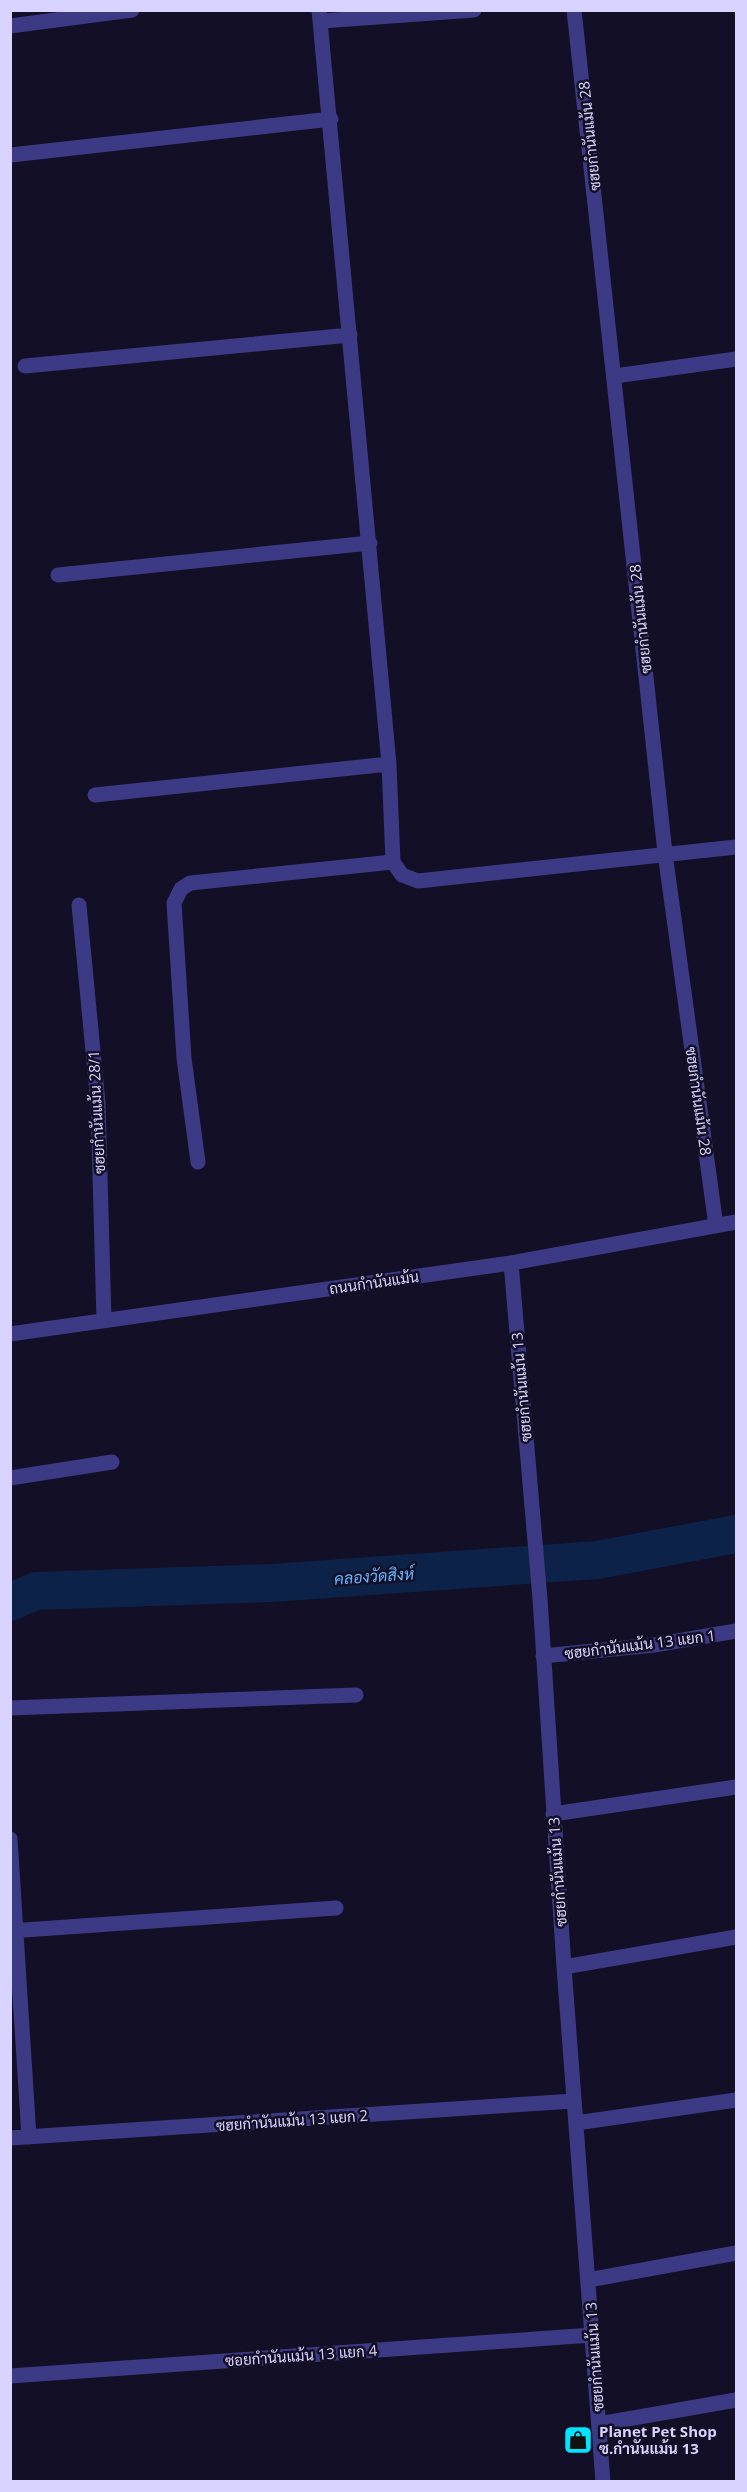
<svg xmlns="http://www.w3.org/2000/svg" width="747" height="2492" font-family="'Open Sans',Sarabun,sans-serif">
  <style>
    .lines { fill: none; stroke-linecap: round; stroke-linejoin: round }
    .canal { stroke: #0c2248; stroke-width: 38 }
    .minor { stroke: #3d3a85; stroke-width: 15 }
    .labels { text-anchor: middle; dominant-baseline: central; stroke-width: 5; stroke-linejoin: round; paint-order: stroke }
    .street-label { font-size: 15px; fill: #d9d4ff; stroke: #130f26 }
    .poi-label { font-size: 15px; font-weight: bold; fill: #d9d4ff; stroke: #130f26; text-anchor: start }
    .water-label { font-size: 16px; font-style: italic; fill: #62b6ff; stroke: #130f26 }
  </style>
  <rect width="100%" height="100%" fill="#130f26"/>
  <g class="lines">
    <!-- canal -->
    <path class="canal" d="M10,1602L36,1591L271,1583L597,1560L736,1534"/>
    <!-- minor -->
    <path class="minor" d="M319,10L389,764L393,862L402,875L418,881L736,847
      M574,10L665,853L716,1226
      M322,21L474,10
      M10,26L132,10
      M11,155L331,119
      M25,366L350,335
      M615,376L736,359
      M58,575L370,543
      M95,795L389,764
      M79,905L98,1103L104,1320
      M198,1162L184,1058L174,903L181,889L190,883L393,862
      M511,1263L540,1599L564,1967L603,2482
      M10,1334L511,1263L736,1222
      M10,1478L112,1462
      M543,1656L654,1645L736,1631
      M10,1708L356,1695
      M553,1814L736,1787
      M10,1839L29,2137
      M10,1931L336,1908
      M564,1967L736,1937
      M576,2123L736,2100
      M10,2138L574,2101
      M588,2280L736,2253
      M10,2376L592,2335
      M599,2424L736,2400"/>
  </g>
  <!-- icons -->
  <defs>
    <g id="shop-square" transform="scale(1.5)"><rect x="-9" y="-9" width="18" height="18" rx="4" fill="#00e5ff" stroke="#130f26"/><path d="M-5-2.5h2.3a2.7 3.5 0 0 1 5.4 0H5L5.5 6h-11ZM-1.5-2.5h3a1.5 2.3 0 0 0-3 0Z" fill="#111"/></g>
  </defs>
  <g fill-rule="evenodd">
    <use href="#shop-square" x="578" y="2440"/>
  </g>
  <g class="labels">
    <!-- street labels -->
    <g class="street-label">
      <text transform="translate(589 136) rotate(-96)">ซฮยกำนันแม้น 28</text>
      <text transform="translate(640 619) rotate(-96)">ซฮยกำนันแม้น 28</text>
      <text transform="translate(699 1101) rotate(82)">ซฮยกำนันแม้น 28</text>
      <text transform="translate(96 1112) rotate(-93)">ซฮยกำนันแม้น 28/1</text>
      <text transform="translate(374 1282) rotate(-8)">ถนนกำนันแม้น</text>
      <text transform="translate(521 1387) rotate(-95)">ซฮยกำนันแม้น 13</text>
      <text transform="translate(640 1644) rotate(-7)">ซฮยกำนันแม้น 13 แยก 1</text>
      <text transform="translate(557 1872) rotate(-94)">ซฮยกำนันแม้น 13</text>
      <text transform="translate(292 2120) rotate(-4)">ซฮยกำนันแม้น 13 แยก 2</text>
      <text transform="translate(301 2355) rotate(-4)">ซอยกำนันแม้น 13 แยก 4</text>
      <text transform="translate(594 2357) rotate(-94)">ซฮยกำนันแม้น 13</text>
    </g>
    <!-- poi labels -->
    <g class="poi-label">
      <text x="599" y="2431">Planet Pet Shop<tspan x="599" dy="17">ซ.กำนันแม้น 13</tspan></text>
    </g>
    <!-- water labels -->
    <g class="water-label">
      <text transform="translate(374 1576) rotate(-4)">คลองวัดสิงห์</text>
    </g>
  </g>
  <!-- border -->
  <rect width="747" height="2492" fill="none" stroke="#d9d4ff" stroke-width="24"/>
</svg>
